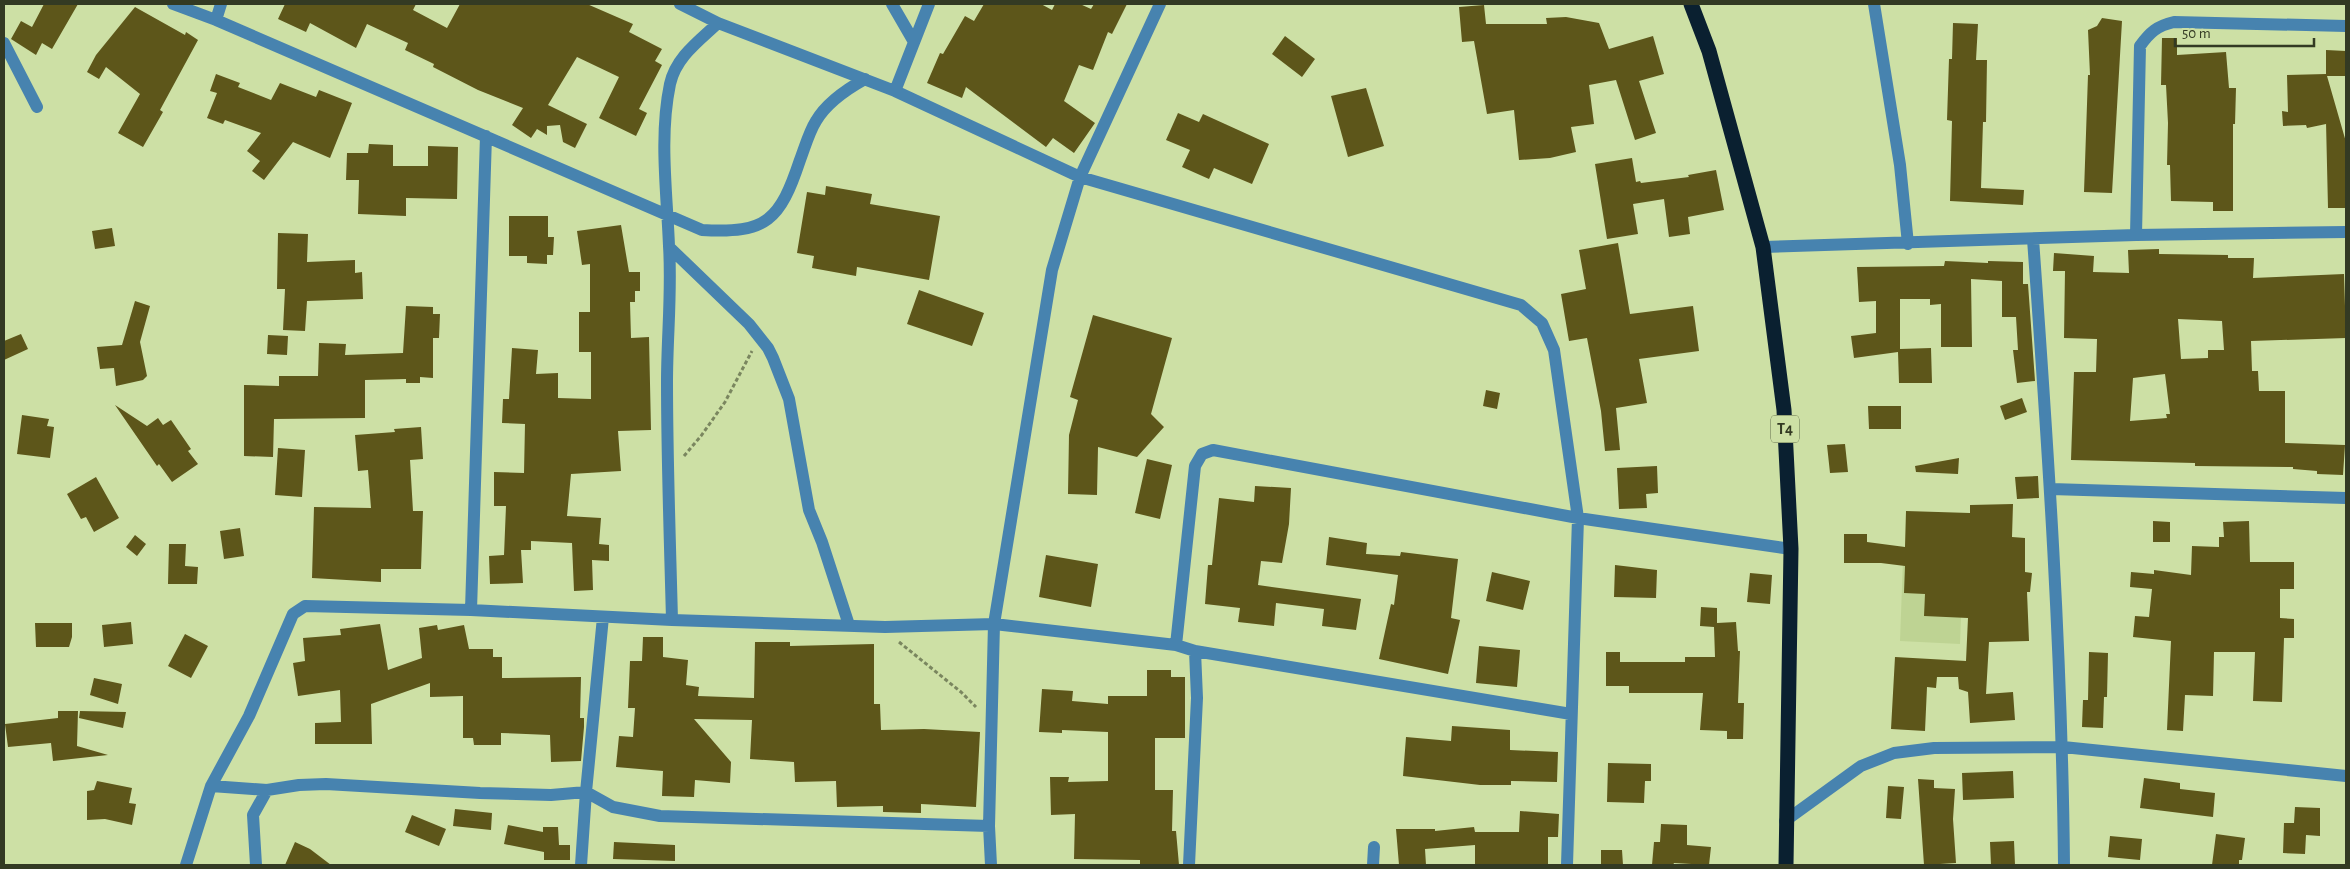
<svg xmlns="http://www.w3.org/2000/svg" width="2350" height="869" font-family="'Alegreya Sans',sans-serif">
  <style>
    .built { fill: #bed393 }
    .building { fill: #5d561a; fill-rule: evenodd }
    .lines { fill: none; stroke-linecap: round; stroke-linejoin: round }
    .path { stroke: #7a865f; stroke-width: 3; stroke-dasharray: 4 2.5; stroke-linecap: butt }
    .minor { stroke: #4783af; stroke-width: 12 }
    .highway { stroke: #0a2030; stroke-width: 15 }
    .labels { text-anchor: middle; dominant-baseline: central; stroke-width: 5; stroke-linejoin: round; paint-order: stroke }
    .shield { fill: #cde0a5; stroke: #616c4a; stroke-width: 1 }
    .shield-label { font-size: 16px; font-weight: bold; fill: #333a23 }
  </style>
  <rect width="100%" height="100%" fill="#cde0a5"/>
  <!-- built -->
  <path class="built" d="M1903,559L1963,563L1960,644L1900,641Z"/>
  <!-- building -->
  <path class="building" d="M44,4H78L52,49L42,43L36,55L11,39L21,21L32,27Z
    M285,4H416L413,10L447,28L460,4H587L633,24L629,32L662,49L655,61L662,65L639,109L647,113L636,136L599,118L619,77L577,57L548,105L587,124L575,148L563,142L560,125L547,126V135L537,129L531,138L512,125L523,108L478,90L433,67L434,64L405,50L408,43L367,24L356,48L310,23L306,32L278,19Z
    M984,4H1041L1052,10L1055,4H1080L1091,9L1094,4H1127L1112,34L1108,32L1093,70L1079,65L1064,101L1095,123L1074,153L1053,138L1046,147L966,87L962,98L927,83L940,53L943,54L965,16L974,21Z
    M1484,5L1486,24H1547L1546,18L1566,17L1599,23L1609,49L1653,36L1664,74L1639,81L1656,133L1635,140L1616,80L1589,85L1594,124L1571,127L1576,152L1550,158L1519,160L1514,110L1487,114L1474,41L1462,42L1459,7Z
    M135,7L185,35L186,32L198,40L160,110L163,112L143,147L118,133L140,94L106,67L99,79L87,72L96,55Z
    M2102,18L2122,21L2112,193L2084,192L2088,75H2090L2088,30L2097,26Z
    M1953,23L1978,24L1976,60H1987L1986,122H1983L1981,188L2024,190L2023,205L1950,201L1952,121L1947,120L1949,59H1952Z
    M1285,36L1315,59L1302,77L1272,54Z
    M2162,38H2177V55L2226,52L2229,88H2236L2235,124H2233V211H2213V202L2171,201L2170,165H2167L2168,123L2166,85H2161Z
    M2326,50L2346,51V76H2327L2346,142V208H2328L2326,122V124L2307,128L2306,125L2283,126L2282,111L2288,112L2287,75L2326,74Z
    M216,74L240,83L238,87L271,100L280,83L316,97L319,90L352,103L330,158L293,142L264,180L252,171L260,161L247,151L261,133L225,120L223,124L207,118L217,93L210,91Z
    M1366,88L1384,146L1348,157L1331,96Z
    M1178,113L1199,122L1203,114L1269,144L1252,184L1214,168L1209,179L1182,167L1190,150L1166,140Z
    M369,144L393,145V166H428V146L458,147L457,199L406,198V216L358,214L359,180H346L347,153H368Z
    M1632,158L1636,182L1640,181L1641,183L1689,177L1688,175L1716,170L1724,210L1688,217L1690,234L1669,237L1664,199L1633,204L1638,234L1607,239L1595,164Z
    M826,186L872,194L870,204L940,216L929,280L857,267L856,276L812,268L814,256L797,253L807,192L825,195Z
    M509,216H548V237H554L553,255H547V264L527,263V256H509Z
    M621,225L629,272H640V291H635V302H630L631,338L649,337L651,430L618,431L621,471L571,474L567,516L601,518L599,544L609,545V561L592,560L593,590L574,591L572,543L531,541V550H521L523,583L490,584L489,556L504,555L506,506H494V472L524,473L525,424L502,423L503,399H509L512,348L538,350L536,374L558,373V398L591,399V352H579V312H590V264L582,265L577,231Z
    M112,228L115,246L95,249L92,231Z
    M278,233L308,234L307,262L355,260V273L362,272L363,299L307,301L305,331L283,330L285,289H277Z
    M1618,243L1630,314L1693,306L1699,351L1639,359L1647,403L1616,408L1620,450L1605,451L1601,411L1587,338L1569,341L1561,294L1586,289L1579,250Z
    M2159,249V254L2228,255V258H2254L2253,278L2344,274L2346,338L2251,341L2252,371H2258L2259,391H2285V443L2345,445L2343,475L2317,474V471L2293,469V467L2195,466V463L2071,460L2074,372H2096L2097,339L2064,338L2065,271H2053L2054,253L2094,256L2093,272L2129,273L2128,250ZM2178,319L2222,321L2224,350H2208V358L2181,359ZM2165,374L2170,414H2166L2167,418L2130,421L2133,378Z
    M1945,261L1988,263V261L2023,262V284H2028L2035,381L2017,383L2013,350H2018L2016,317H2002V281L1971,279L1972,347H1941V304L1930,305V299H1900V349L1931,348L1932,383H1899L1898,352L1854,358L1851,336L1876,333V301L1859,302L1857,267L1944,266Z
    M919,290L984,313L972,346L907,324Z
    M135,301L150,306L140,342L147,376L143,380L116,386L114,368L100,369L97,347L122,345Z
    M406,306L433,307V314H440L439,338H433V378L420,377V383H406V379L365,380V418L274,419L273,457L244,456V385L279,386V376H318L319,343L346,344L345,355L403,353Z
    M1093,315L1172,338L1151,414L1164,427L1137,457L1098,447L1097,495L1068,494L1069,435L1078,400L1070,397Z
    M21,334L28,349L4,360V341Z
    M268,335L288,336L287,355L267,354Z
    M1486,390L1500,393L1497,409L1483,406Z
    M2022,398L2027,412L2005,420L2000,406Z
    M115,405L147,426L158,418L163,425L171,420L191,449L188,451L198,464L172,482L159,464L157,466Z
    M1868,406H1901V429H1869Z
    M22,415L49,419L47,426L54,427L50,458L17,454Z
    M421,427L423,459L410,460L413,511H423L421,569H381V582L312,578L314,507L371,508L368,470L358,471L355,435L395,432L394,429Z
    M1845,444L1848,472L1830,473L1827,445Z
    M278,448L305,450L302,497L275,495Z
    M1959,458L1958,474L1916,472L1915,466Z
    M1147,459L1172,465L1160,519L1135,513Z
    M1657,466L1658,493L1646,494L1647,508L1619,509L1617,468Z
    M2038,476L2039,498L2017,499L2015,477Z
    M96,477L119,518L94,532L86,517L81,519L67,494Z
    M1255,486L1291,488L1289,524L1282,563L1261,561L1258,585L1361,599L1356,630L1322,626L1324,609L1276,603L1274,626L1238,622L1240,608L1205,604L1208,565H1212L1219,498L1254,502Z
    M2013,504L2012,537L2025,538V572L2032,573L2030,592H2027L2029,641L1989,642L1986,694L2013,692L2015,720L1970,723L1968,692L1959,689L1958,677H1937L1936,688L1927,687L1925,731L1891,729L1895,657L1966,661L1968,618L1924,616L1925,594L1904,593L1905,566L1881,563H1844V534H1867V542L1905,547L1906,511L1970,513V505Z
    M2153,521L2170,522V542H2153Z
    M2249,521L2250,562H2294V589H2280V618L2294,619V638H2284L2282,702L2253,701L2255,652H2214L2213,696L2185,695L2183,731L2167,730L2171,641L2133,637L2135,616L2149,617L2152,589L2130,587L2131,572L2154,574V570L2191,575L2192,546L2219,547V537H2224L2223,522Z
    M240,528L244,556L224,559L220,531Z
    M135,535L146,544L137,556L126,547Z
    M1329,537L1367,543L1366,554L1400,556L1401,552L1458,559L1451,618L1460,620L1448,674L1379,659L1391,604L1394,605L1398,575L1326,565Z
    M169,544H186L185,566L198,567L197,584H168Z
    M1046,555L1098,564L1091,607L1039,597Z
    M1615,565L1657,570L1656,598L1614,597Z
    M1492,572L1530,581L1523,610L1486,601Z
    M1750,573L1772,575L1770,604L1747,602Z
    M1701,607L1717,608V623L1736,622L1738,651H1740L1738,703H1744L1743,739H1727V731L1700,730L1703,693H1629V686H1606V652H1620V662H1685V657H1715L1714,627L1700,626Z
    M131,622L133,644L104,647L102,625Z
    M35,623H72V637L69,647H36Z
    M380,624L388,670L422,658L419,628L437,625L438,630L464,625L469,649H493V657H502V678L581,677L580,718H584V727L581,761L551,762L550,735L501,733V745H474L473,738H463V696L430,697V683L371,704L372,744H315V723L341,722L340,690L298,696L293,663L305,661L303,638L341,635L340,629Z
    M185,634L208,646L191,678L168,666Z
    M643,637H663V657L688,660L686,685L699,687L698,696L754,698L755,642H790V646L874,644V704H880L881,730L924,729L980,732L976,807L921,804V813L883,812V806L837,807L836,781L795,782L794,762L750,759L752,720L694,719L731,762L730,783L695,780L694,797L662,796L663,771L616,767L619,736L633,737L635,708H628L630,661H642Z
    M1479,646L1520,650L1517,687L1476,683Z
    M2089,652L2108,653L2107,697H2104L2103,728L2082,727L2083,700H2088Z
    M1147,670H1171V677H1185V738H1155V790H1173L1172,831H1176L1179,865H1140V860L1074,859L1075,814L1051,815L1050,777H1069L1068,782L1108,781V732L1062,730V733L1039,732L1042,689L1073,691L1072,701L1108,704V696H1147Z
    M94,678L122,684L118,704L90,695Z
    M58,711H78L77,746L108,755L53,761L51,743L8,747L5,724L58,718Z
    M80,711L126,712L123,728L79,718Z
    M1452,726L1510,730V750L1558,752L1557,782L1511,781V785H1480L1403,776L1406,737L1451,741Z
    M1608,763L1651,764V781H1645L1644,803L1607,802Z
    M2013,771L2014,798L1963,800L1962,773Z
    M2144,778L2180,783V789L2215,793L2213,817L2140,808Z
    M1918,779L1934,780V788L1955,789L1953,819L1956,863L1924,865Z
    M97,781L132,788L129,803L136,804L132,825L105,819L87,820V791L94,790Z
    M1888,786L1904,787L1901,819L1886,818Z
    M2295,807L2320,808V836L2306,835L2305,854L2283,853L2284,823H2294Z
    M455,809L492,813L491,830L453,826Z
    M1520,811L1559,814L1558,837H1548V865H1475V845L1425,849L1426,865H1399L1396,829H1435V831L1474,827L1475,832H1519Z
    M412,815L446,829L439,846L405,832Z
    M1661,824L1687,825V845L1711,847L1709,865L1674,863L1673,865H1652L1654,842H1660Z
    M508,825L543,832V827H558L559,845H570V860H544V852L504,844Z
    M2216,834L2245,838L2242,860H2239V865H2212Z
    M2110,836L2142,839L2140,860L2108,857Z
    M2014,841L2015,865H1991L1990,842Z
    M295,842L310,849L331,865H285Z
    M614,842L675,845V861L613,859Z
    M1601,850H1622L1623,865H1601Z"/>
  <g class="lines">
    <!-- path -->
    <path class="path" d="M684,456L701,436L725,402L752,351
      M899,642L961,692L976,707"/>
    <!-- minor -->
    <path class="minor" d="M173,4L216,20
      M221,4L216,20L702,230C767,234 780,220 800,160C805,147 809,132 816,121C827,102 847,89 865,79
      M680,4L718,23L895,91L1080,177L1521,305L1542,323L1554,350L1578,518L1567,865
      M892,4L914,42
      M1874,4L1900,165L1908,244
      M4,43L37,107
      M895,91L929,4
      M2136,235L2140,46C2150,32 2157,26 2174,22L2346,26
      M2033,239C2048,448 2062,656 2064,865
      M669,247L749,324L768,348L773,358L789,399L809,510L822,542L849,625
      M1763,247L2136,235L2346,232
      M2051,489L2346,498
      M471,610L486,136
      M603,617L586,792L613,807L660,816L989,826
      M672,620C670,541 667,462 667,382C667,337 672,291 669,246C667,193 659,137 670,84C676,57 699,41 718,23
      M1176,645L1195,466L1202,454L1213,450L1578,518L1791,549
      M211,786L267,790L299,785L326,784L480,793L551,795L586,792L581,865
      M1785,821L1861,766L1894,753L1934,748L2063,747L2346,776
      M186,865L211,786L249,716L293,614L305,606L471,610L672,620L885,627L994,624L1176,645L1195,651L1571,714
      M256,865L253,815L267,790
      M991,865L989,826L994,624L1052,270L1080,177L1160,4
      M1189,865L1197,698L1195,651
      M1373,865L1374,847"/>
    <!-- highway -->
    <path class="highway" d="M1691,4L1709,51L1763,247L1784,410L1791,549L1786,865"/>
  </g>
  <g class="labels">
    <!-- shield labels -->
    <rect class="shield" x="1771" y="415.5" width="28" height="27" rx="4"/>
    <g class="shield-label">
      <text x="1785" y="429">T4</text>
    </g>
  </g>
  <!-- border -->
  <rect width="2350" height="869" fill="none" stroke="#333a23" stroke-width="10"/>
  <!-- scale -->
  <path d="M2175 38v8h139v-8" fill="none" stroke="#333a23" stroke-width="2.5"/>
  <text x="2182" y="38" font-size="15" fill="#333a23" stroke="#cde0a5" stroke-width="4" paint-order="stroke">50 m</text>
</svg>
